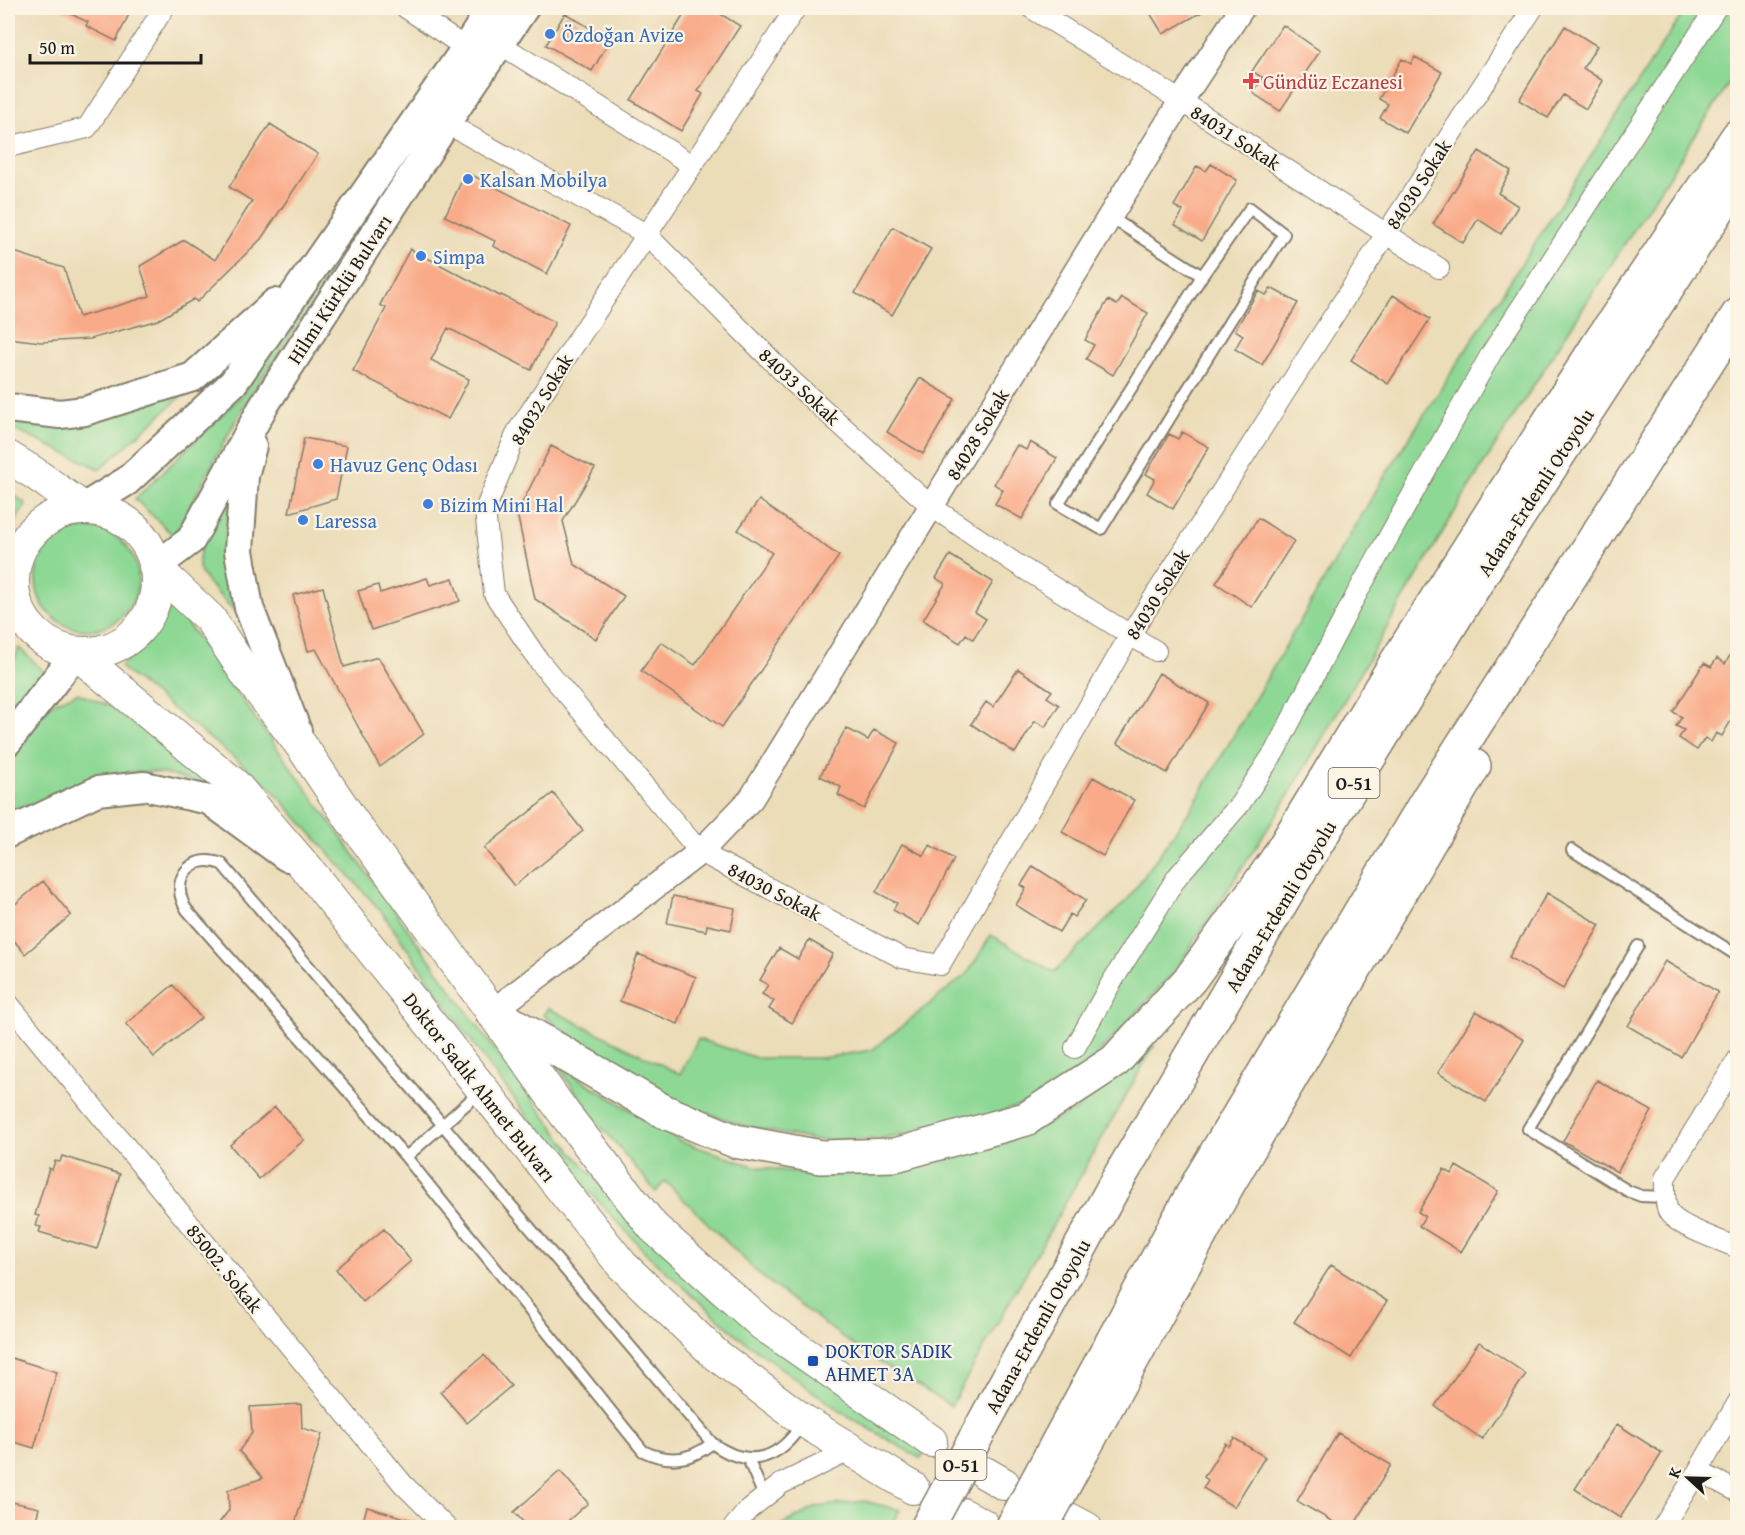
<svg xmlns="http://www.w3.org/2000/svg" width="1745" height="1535" font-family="'Gentium Book Plus',serif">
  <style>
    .green { fill: #8ed895; stroke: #557a58; stroke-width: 1.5 }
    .building { fill: #f9aa88 }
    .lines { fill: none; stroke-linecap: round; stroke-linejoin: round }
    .service-casing { stroke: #847c6a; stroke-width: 14 }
    .minor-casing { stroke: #847c6a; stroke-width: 22 }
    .tertiary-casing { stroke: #847c6a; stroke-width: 27 }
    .secondary-casing { stroke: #847c6a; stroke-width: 32 }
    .primary-casing { stroke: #847c6a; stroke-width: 34 }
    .motorway-casing { stroke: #847c6a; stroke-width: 36 }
    .service { stroke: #fff; stroke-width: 10 }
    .minor { stroke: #fff; stroke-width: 20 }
    .tertiary { stroke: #fff; stroke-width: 24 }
    .secondary { stroke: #fff; stroke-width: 28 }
    .primary { stroke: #fff; stroke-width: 32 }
    .motorway { stroke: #fff; stroke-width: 33 }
    .motorway-bridge-casing { stroke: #847c6a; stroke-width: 36; stroke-linecap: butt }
    .motorway-bridge { stroke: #fff; stroke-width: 33 }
    .shop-dot { fill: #3f7fe0; stroke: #fcf5e5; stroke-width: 2 }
    .health-dot { fill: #e0444e; stroke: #fcf5e5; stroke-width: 2 }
    .transit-dot { fill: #1a4fb4; stroke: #fcf5e5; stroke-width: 2 }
    .labels { text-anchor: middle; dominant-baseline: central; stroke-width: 4.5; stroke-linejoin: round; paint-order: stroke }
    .shield { fill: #fcf5e5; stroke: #5f5d58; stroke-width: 1.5 }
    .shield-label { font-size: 18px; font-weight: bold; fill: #1c1c1c }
    .shop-label { font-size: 20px; fill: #366cbe; stroke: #fcf5e5; text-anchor: start }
    .health-label { font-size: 20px; fill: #be3a42; stroke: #fcf5e5; text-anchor: start }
    .street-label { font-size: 20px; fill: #1c1c1c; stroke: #fcf5e5 }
    .transit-label { font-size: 20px; fill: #164399; stroke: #fcf5e5; text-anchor: start }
  </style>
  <rect width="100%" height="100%" fill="#fcf5e5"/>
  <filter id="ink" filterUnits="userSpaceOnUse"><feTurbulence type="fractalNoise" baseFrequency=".0167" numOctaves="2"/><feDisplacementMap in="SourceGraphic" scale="12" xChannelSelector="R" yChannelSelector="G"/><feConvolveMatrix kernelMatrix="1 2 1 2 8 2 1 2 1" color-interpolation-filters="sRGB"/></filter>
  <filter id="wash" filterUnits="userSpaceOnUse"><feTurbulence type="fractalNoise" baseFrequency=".008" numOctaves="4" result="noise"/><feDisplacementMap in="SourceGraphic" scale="24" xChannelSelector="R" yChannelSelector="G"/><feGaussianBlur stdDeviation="1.35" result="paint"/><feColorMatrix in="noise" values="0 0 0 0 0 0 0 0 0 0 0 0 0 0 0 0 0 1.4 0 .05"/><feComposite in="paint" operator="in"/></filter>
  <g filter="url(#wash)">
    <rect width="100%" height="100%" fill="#ecddb9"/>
    <!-- green -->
    <path class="green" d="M502,8H508L430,129L248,398L174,536L135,499L242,395L427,126Z
      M1686,8H1737V71L1592,294L1471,484L1283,805L1175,971L1088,1065L1031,1102L956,1126L876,1139L814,1140L745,1126L683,1105L617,1070L543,1015L548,1008L680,1074L698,1039L757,1058H822L872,1050L968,973L991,935L1054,972L1128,899L1191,809L1381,482Z
      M195,384L100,469L8,427V417Z
      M232,486L224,553L235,612C226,601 208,585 201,573C190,552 222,504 232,486Z
      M8,491L26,504L8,534Z
      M36 579a51 51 0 1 1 102 0a51 51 0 1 1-102 0Z
      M173,604L500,1057L573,1153L657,1246L928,1446L921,1459L843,1413L740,1338L648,1255L563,1163L487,1063L381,911L267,784L120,667L149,641Z
      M19,648L47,674L8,719V674Z
      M77,693L114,708L172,749L212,787C193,782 172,774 153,772C101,769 53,794 8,817V761L11,753L52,703Z
      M1155,1044L951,1406L861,1351L762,1277L665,1181L656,1192L595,1119L556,1064L682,1142L756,1167L828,1176L925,1165L1002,1144L1076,1110Z
      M864,1501L900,1510L890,1527H777L817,1507Z"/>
    <g id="blocks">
      <!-- building -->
      <path class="building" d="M58,8H132L116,41L86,26L88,22Z
        M688,8H711L740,26L698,91L703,94L681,131L631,100Z
        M1147,8H1209L1163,34Z
        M565,13L610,40L592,71L546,45Z
        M1283,25L1320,51L1280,111L1253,93L1263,78L1252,71Z
        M1565,26L1597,46L1583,68L1603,81L1586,109L1563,95L1548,118L1519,100Z
        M1415,57L1442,72L1406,133L1380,118L1388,104L1379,99L1402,59L1411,64Z
        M270,124L318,154L261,239L197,302L194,299L158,320L90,339L41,342L8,338V250L64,268L79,317L150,296L140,266L184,240L215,260L252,201L229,187Z
        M1479,151L1511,171L1498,193L1518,206L1501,234L1478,219L1463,243L1433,224Z
        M1211,164L1237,180L1202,241L1175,225L1183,211L1174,206L1197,166L1206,171Z
        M466,172L571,226L547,274L493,246L495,241L445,216Z
        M893,227L931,249L892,315L855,293Z
        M410,249L500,296L501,295L555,322L531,370L448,328L431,360L469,379L448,419L353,371L386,308L380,305Z
        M1271,288L1298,303L1262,365L1235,349L1243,335L1235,330L1258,291L1266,295Z
        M1393,295L1430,319L1388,384L1351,360Z
        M1122,298L1148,313L1113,375L1086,359L1094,345L1085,340L1108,300L1117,305Z
        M920,378L955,399L923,454L887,432Z
        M1182,432L1209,447L1173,509L1147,493L1155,479L1146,474L1169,434L1178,439Z
        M304,438L347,446L336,499L289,513Z
        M1030,442L1057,458L1022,519L995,504L1003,490L994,484L1017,445L1026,450Z
        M551,446L595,468L563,521L574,564L624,596L596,639L535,599L517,513Z
        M759,500L839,556L722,727L641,671L661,642L695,665L772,553L738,530Z
        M1258,518L1294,541L1252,607L1216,583Z
        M950,555L993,582L975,612L986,619L973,639L966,634L960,643L923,620L945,584L936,578Z
        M427,578L430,585L453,578L460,601L371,630L358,591L378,585L380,593Z
        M323,587L344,667L378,657L424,734L380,767L316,649L308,651L293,595Z
        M1737,644V710L1722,736L1716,733L1711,742L1705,738L1697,750L1679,738L1684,730L1676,726L1682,717L1673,712L1704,663L1711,667L1717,658L1725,664Z
        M1018,669L1052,691L1047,697L1059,705L1045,727L1035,721L1015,753L971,724L986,702L993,707Z
        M1159,673L1209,703L1167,773L1117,743Z
        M846,728L868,740L874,730L899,743L864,809L838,795L841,787L820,776Z
        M1093,777L1134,800L1103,856L1062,832Z
        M553,793L583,831L514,886L484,848Z
        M902,844L924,856L930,845L954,859L919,925L893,910L897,903L876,892Z
        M1033,866L1086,900L1074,917L1070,914L1059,932L1016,905L1026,888L1021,885Z
        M43,881L71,915L25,954L8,933V910Z
        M1547,893L1600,925L1563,989L1509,957Z
        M673,896L735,908L731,930L707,925L706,931L667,923Z
        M809,940L833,954L792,1023L769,1009L774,1001L762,994L768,985L760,980L779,948L798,959Z
        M638,954L696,977L678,1024L620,1001Z
        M1665,961L1718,992L1681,1057L1628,1026Z
        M173,985L201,1018L154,1057L126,1024Z
        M1476,1011L1524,1040L1486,1102L1438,1073Z
        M1597,1080L1652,1111L1617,1172L1563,1141Z
        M275,1107L304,1140L259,1179L230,1145Z
        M62,1156L120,1174L97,1249L39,1232L41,1227L36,1226L39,1216L35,1215L49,1168L52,1170L55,1161L60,1162Z
        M1456,1166L1498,1191L1461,1252L1419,1226L1425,1216L1418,1212L1444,1169L1452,1174Z
        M384,1229L411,1261L363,1302L336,1269Z
        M1331,1265L1387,1301L1351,1358L1294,1322Z
        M1479,1342L1526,1374L1482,1439L1435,1406Z
        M484,1355L511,1386L467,1423L440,1392Z
        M8,1357L57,1372L34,1448L8,1440Z
        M301,1404L302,1428L322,1434L294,1527H216L229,1510L228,1490L263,1478L239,1451L252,1433L250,1407Z
        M1617,1424L1662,1453L1620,1518L1575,1489Z
        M1338,1433L1391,1465L1353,1527H1342L1297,1501Z
        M1234,1438L1265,1457L1234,1507L1203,1488L1208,1480L1204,1477L1225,1443L1229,1446Z
        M560,1471L588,1503L561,1527H528L514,1512Z
        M8,1501L39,1508L34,1527H8Z
        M367,1507L419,1522L418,1527H361Z"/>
    </g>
  </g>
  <g filter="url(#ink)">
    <use href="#blocks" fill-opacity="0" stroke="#847c6a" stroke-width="1.5"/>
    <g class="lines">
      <!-- service casing -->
      <g class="service-casing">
        <path id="service" d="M1250,208L1284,234L1101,529L1058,504L1202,276Z
          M1110,217L1202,276
          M1572,850L1738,956
          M1638,946L1528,1129L1628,1191L1641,1196L1664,1197
          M406,1157L480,1092
          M712,1443C691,1461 668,1463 643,1451L406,1157L187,910C168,882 190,851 222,864L712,1443C749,1470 780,1460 803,1422
          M748,1459L764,1496"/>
      </g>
      <!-- minor casing -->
      <g class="minor-casing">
        <path id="minor" d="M406,8L466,48
          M796,8L517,432L485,510L494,594L539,661L700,852L902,958L940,965L1130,635L1386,234L1533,8
          M1031,8L1181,101L1439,268
          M500,44L692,165
          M446,123L646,234L792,381L932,507L1018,565L1156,651
          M8,147L87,128L164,8
          M8,1003L403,1484L447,1528
          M1075,1048L1110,985L1177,877L1240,804L1275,751L1355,597L1492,352L1716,8
          M1738,1059L1665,1178C1665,1190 1664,1200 1668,1211C1675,1226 1722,1241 1738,1248
          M1698,1471L1738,1492
          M733,1528L748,1510L781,1484L851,1450
          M1662,1528L1698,1471L1738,1402"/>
      </g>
      <!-- tertiary casing -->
      <g class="tertiary-casing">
        <path id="tertiary" d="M492,1012L700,852L751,799L1181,101L1242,8"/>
      </g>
      <!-- secondary casing -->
      <g class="secondary-casing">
        <path id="secondary" d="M8,408L60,414L85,411L193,377L275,303
          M252,446L244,476L239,551L249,608L297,731
          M83,508L127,481L233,383L466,48L492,8
          M155,567L191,540L263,407L446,123L524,8
          M8,616L15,596
          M8,741L76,653
          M8,833L97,791L144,786L209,800L287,857"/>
      </g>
      <!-- primary casing -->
      <g class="primary-casing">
        <path id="primary" d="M8,457L34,473L83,508
          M13 581a72 72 0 1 1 144 0a72 72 0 1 1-144 0Z
          M155,567L210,619L247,675L303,748L352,821L492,1012L564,1113L653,1227L762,1324L931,1441
          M76,653L234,784L313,876L622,1265L714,1353L804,1421L913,1488
          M985,1473L1004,1484
          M962,1514L983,1525
          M1069,1519L1086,1528"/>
      </g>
      <!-- motorway casing -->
      <g class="motorway-casing">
        <path id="motorway" d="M492,1012L663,1111L735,1141L821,1157L895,1155L1026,1119L1115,1061L1191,978L1275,862L1397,661L1598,345L1738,136
          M995,1402L1117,1181L1302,867L1492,557L1738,179
          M1059,1440L1200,1180L1429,797L1738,315
          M1082,1452L1226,1188L1474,766"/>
      </g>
      <!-- service -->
      <use href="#service" class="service"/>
      <!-- minor -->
      <use href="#minor" class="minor"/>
      <!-- tertiary -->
      <use href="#tertiary" class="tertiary"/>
      <!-- secondary -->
      <use href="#secondary" class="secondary"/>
      <!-- primary -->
      <use href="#primary" class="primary"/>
      <!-- motorway -->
      <use href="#motorway" class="motorway"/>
      <!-- motorway-bridge casing -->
      <g class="motorway-bridge-casing">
        <path id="motorway-bridge" d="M927,1528L995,1402
          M1012,1528L1059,1440
          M1041,1528L1082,1452"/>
      </g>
      <!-- motorway-bridge -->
      <use href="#motorway-bridge" class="motorway-bridge"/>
    </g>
  </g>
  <!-- markers -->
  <g class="shop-dot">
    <circle cx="550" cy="34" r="6"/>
    <circle cx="468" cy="179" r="6"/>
    <circle cx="421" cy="256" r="6"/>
    <circle cx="318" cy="464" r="6"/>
    <circle cx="428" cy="504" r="6"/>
    <circle cx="303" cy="520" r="6"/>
  </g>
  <path class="health-dot" d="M1248 72h6v6h6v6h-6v6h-6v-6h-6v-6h6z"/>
  <rect class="transit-dot" x="807" y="1355" width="12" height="12" rx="3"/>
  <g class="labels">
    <!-- shield labels -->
    <g class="shield">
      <rect x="1328.5" y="768" width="51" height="30" rx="4.5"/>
      <rect x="935.5" y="1450" width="51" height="30" rx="4.5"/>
    </g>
    <g class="shield-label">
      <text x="1354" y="783">O-51</text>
      <text x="961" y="1465">O-51</text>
    </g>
    <!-- shop labels -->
    <g class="shop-label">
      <text x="562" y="34">Özdoğan Avize</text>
      <text x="480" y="179">Kalsan Mobilya</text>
      <text x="433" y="256">Simpa</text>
      <text x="330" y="464">Havuz Genç Odası</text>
      <text x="440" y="504">Bizim Mini Hal</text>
      <text x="315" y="520">Laressa</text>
    </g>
    <!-- health labels -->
    <g class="health-label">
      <text x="1263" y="81">Gündüz Eczanesi</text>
    </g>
    <!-- street labels -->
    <g class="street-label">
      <text transform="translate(1236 137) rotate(33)">84031 Sokak</text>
      <text transform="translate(1418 184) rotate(-57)">84030 Sokak</text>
      <text transform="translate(339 289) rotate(-57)">Hilmi Kürklü Bulvarı</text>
      <text transform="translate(800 386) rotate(43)">84033 Sokak</text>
      <text transform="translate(541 399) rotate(-59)">84032 Sokak</text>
      <text transform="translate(977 434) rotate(-59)">84028 Sokak</text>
      <text transform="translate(1535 492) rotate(-57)">Adana-Erdemli Otoyolu</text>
      <text transform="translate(1157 594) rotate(-58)">84030 Sokak</text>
      <text transform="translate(775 891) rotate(28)">84030 Sokak</text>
      <text transform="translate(1280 906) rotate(-59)">Adana-Erdemli Otoyolu</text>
      <text transform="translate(480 1087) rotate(52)">Doktor Sadık Ahmet Bulvarı</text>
      <text transform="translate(225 1268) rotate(51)">85002. Sokak</text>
      <text transform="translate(1037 1326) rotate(-61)">Adana-Erdemli Otoyolu</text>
    </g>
    <!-- transit labels -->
    <g class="transit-label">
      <text x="825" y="1350">DOKTOR SADIK<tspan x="825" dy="23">AHMET 3A</tspan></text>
    </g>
  </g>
  <!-- margin -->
  <rect width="1745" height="1535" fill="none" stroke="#fcf5e5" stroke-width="30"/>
  <!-- north arrow -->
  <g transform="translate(1688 1478) rotate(292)" stroke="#fcf5e5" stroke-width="4.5" paint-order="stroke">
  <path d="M0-4.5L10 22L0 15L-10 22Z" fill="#1c1c1c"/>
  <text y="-9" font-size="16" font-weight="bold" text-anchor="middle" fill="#1c1c1c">K</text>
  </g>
  <!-- scale -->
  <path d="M30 54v9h171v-9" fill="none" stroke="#1c1c1c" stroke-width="3"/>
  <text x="39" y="54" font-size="18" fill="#1c1c1c" stroke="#fcf5e5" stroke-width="4.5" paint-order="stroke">50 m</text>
</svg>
